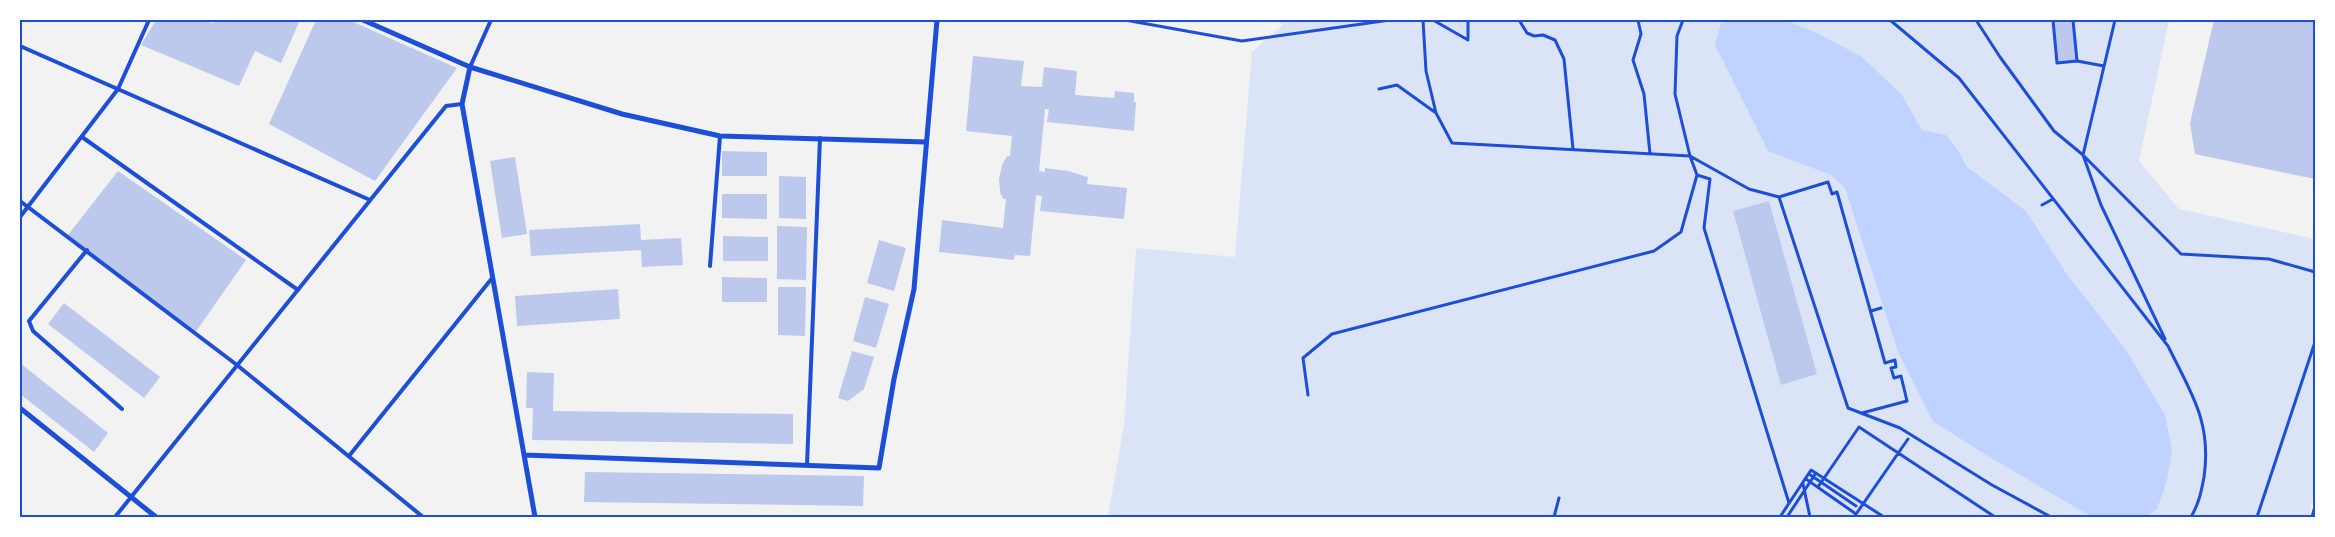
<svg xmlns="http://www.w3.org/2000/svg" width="2335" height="537" font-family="'IBM Plex Sans',sans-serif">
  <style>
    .green { fill: #dbe4f7 }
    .water { fill: #bfd3fe }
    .building { fill: #bdc9ec }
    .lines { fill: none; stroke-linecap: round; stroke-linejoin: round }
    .path { stroke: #1d4ed8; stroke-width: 3 }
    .service { stroke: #1d4ed8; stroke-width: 4 }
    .minor { stroke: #1d4ed8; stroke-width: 5 }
    .neatline { fill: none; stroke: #1d4ed8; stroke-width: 2 }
  </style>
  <rect width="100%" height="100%" fill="#f2f2f2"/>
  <!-- green -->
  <path class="green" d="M1267,20H2169L2139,161L2179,209L2315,239V486L2309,517H1108L1124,425L1136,248L1235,257L1252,52L1284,24Z"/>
  <!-- water -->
  <path class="water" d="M1730,20H1785L1815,32L1862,57L1902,95L1922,130L1946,135L1960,153L1966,166L2026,211L2066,273L2126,350L2165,415L2172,449L2167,481L2157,509L2146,517H2092L1986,455L1933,421L1898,352L1845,188L1831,175L1768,151L1715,45L1721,23Z"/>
  <!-- building -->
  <path class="building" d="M156,20H201L212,23L213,20H300L281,63L255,51L239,86L141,45Z
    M316,20H349L457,68L375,181L269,124Z
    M2053,20H2073L2077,61L2057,63Z
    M2214,20H2315V179L2195,154L2190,123Z
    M973,56L1024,61L1021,86L1042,87L1044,67L1077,71L1075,95L1114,98L1115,91L1134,93V102H1136L1134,131L1047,122L1049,109H1045L1039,171L1045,172V168L1068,171L1088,177L1087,184L1127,188L1124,219L1040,211L1042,196L1036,195L1030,256L1015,255L1014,260L939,252L942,220L1003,228L1006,199H1003L1000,192L999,179L1002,165L1007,156H1010L1012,136L966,131Z
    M722,151L767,152V176H722Z
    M515,157L527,234L502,238L490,161Z
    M118,171L246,260L195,333L68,235Z
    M779,176L806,177V219L779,218Z
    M722,194H767V219L722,218Z
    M1769,201L1817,374L1781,385L1733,211Z
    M640,224L641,240L681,238L683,265L642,267L641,250L531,256L529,230Z
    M777,226L807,227L806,280L777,279Z
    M723,236L768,237V261H723Z
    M879,240L906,248L894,291L867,283Z
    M722,277L767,278V302H722Z
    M778,287H806L805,336L778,335Z
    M618,289L620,319L517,326L515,296Z
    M865,297L889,304L876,348L853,341Z
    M64,303L160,377L144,398L48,324Z
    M852,351L874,357L864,389L848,401L838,398Z
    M20,363L108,433L94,452L20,394Z
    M527,372L554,373L553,411L793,414V444L532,440L533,408H526Z
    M585,472L864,476L863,506L584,502Z"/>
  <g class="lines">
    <!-- path -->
    <path class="path" d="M1125,20L1242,41L1390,20
      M1423,20L1426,71L1436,113L1452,143L1690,156L1749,189L1779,197L1848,408L1900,428L1992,485L2051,517
      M1433,20L1468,40
      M1468,20V39
      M1519,20L1527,33L1534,36L1543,35L1555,40L1564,59L1573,149
      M1638,20L1641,34L1633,60L1644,94L1650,154
      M1890,20L1959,78L2168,346C2191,393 2212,422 2204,477C2201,493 2199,503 2191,517
      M1976,20L2000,57L2054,131L2083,155L2181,254L2269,259L2315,272
      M2053,20L2057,63L2077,61L2073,20
      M2115,20L2083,155L2101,205L2165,339
      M2077,61L2104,66
      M1379,89L1397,85L1436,113
      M1697,175L1710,179L1704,228L1789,503
      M1779,197L1828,182L1832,194L1837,192L1885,363L1895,360L1896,367L1891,368L1894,378L1901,376L1907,401L1862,413
      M2042,205L2053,199
      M1871,311L1881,308
      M1308,395L1303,358L1332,334L1654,251L1681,232L1697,175L1690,156L1675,94L1677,36L1683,20
      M1809,474L1856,506
      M1806,479L1856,514
      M1803,484L1810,517
      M1818,487L1859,427L1995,517
      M1554,517L1559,498
      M1780,517L1811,470L1884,517
      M1787,517L1816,473
      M1854,517L1908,439
      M2257,517L2315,342"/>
    <!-- service -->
    <path class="service" d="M20,46L370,200
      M470,67L491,20
      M82,137L298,290
      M20,201L237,365L423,517
      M20,217L118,89L149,20
      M87,250L29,321L33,331L122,409
      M710,266L720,136
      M349,456L493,277
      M807,465L820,138
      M115,517L446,106L462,104"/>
    <!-- minor -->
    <path class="minor" d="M363,20L470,67L622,114L720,136L926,142
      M470,67L462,104L535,517
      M20,408L156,517
      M524,455L879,468L894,379L914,289L937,20
      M2313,517L2315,510"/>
  </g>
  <!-- border -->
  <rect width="2335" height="537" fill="none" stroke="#ffffff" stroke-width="42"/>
  <rect x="21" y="21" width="2293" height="495" class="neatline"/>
</svg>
